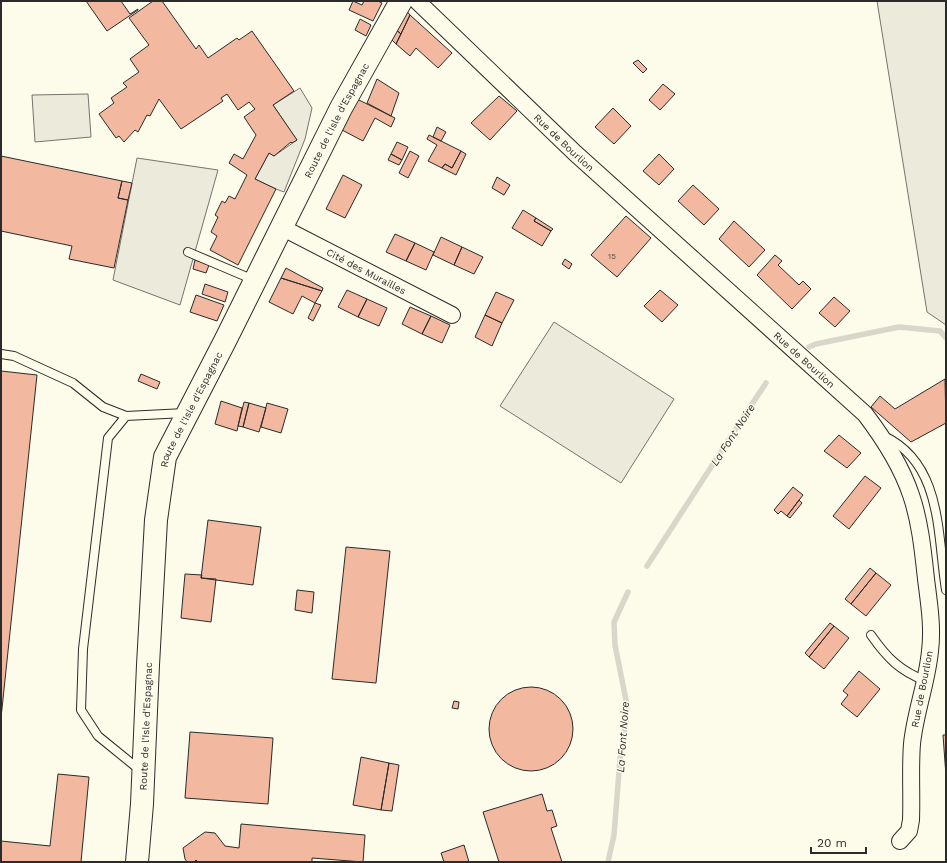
<svg xmlns="http://www.w3.org/2000/svg" width="947" height="863" font-family="'Work Sans',sans-serif">
  <style>
    .green { fill: #ecebdb; stroke: #74746e }
    .parking { fill: #eceadb; stroke: #74746e }
    .lines { fill: none; stroke-linecap: round; stroke-linejoin: round }
    .stream { stroke: #d8d7c9; stroke-width: 5.5 }
    .building { fill: #f2b8a0; stroke: #2b2b2b }
    .lane-casing { stroke: #2b2b2b; stroke-width: 10 }
    .street-casing { stroke: #2b2b2b; stroke-width: 18 }
    .secondary-casing { stroke: #2b2b2b; stroke-width: 24 }
    .lane { stroke: #fdfbea; stroke-width: 8 }
    .street { stroke: #fdfbea; stroke-width: 16 }
    .secondary { stroke: #fdfbea; stroke-width: 22 }
    .labels { text-anchor: middle; dominant-baseline: central; stroke-width: 3; stroke-linejoin: round; paint-order: stroke }
    .number-label { font-size: 8px; fill: #5d4e48 }
    .street-label { font-size: 10px; fill: #2b2b2b; stroke: #fdfbea }
    .water-label { font-size: 11px; font-style: italic; fill: #2b2b2b; stroke: #fdfbea }
  </style>
  <rect width="100%" height="100%" fill="#fdfbea"/>
  <!-- green -->
  <path class="green" d="M877,1H946V325L927,312Z
    M88,94L91,137L35,142L32,95Z
    M554,322L674,399L621,483L500,406Z"/>
  <!-- parking -->
  <path class="parking" d="M300,88L312,108L305,139L284,192L276,189L255,179L269,153L274,156L297,140L273,105Z
    M137,158L218,170L180,305L113,280Z"/>
  <g class="lines">
    <!-- stream -->
    <path class="stream" d="M809,347L816,344L899,327L940,331L946,338
      M647,566L748,410L766,383
      M608,862L614,835L620,759L626,721L627,705L615,645L614,622L628,592"/>
  </g>
  <!-- building -->
  <path class="building" d="M86,1H121L130,14L138,9V10L107,31Z
    M153,1H162L196,49L199,45L208,58L237,38L239,40L252,31L294,91L273,105L297,140L292,143L291,142L274,156L269,153L255,179L276,189L238,265L210,250L217,236L211,232L218,217L215,215L222,201L225,203L229,196L235,199L247,175L229,163L234,154L243,159L256,135L244,117L255,109L249,102L238,110L227,94L221,98L223,101L181,129L159,99L150,116L147,115L138,132L135,130L124,142L119,136L116,138L99,114L114,103L111,98L127,87L123,83L139,72L130,59L149,45L129,18Z
    M353,1L362,5L364,1H378L382,3L373,21L349,10Z
    M405,9L410,15L401,34L393,27Z
    M410,15L452,53L438,68L416,48L410,56L396,44Z
    M360,19L371,25L366,36L355,30Z
    M394,28L401,34L396,44L390,38Z
    M638,60L647,69L643,73L633,63Z
    M377,79L399,93L391,116L367,103Z
    M663,84L675,94L660,110L649,100Z
    M499,96L517,111L490,140L471,123Z
    M357,99L395,118L391,127L375,118L363,141L342,130Z
    M613,108L631,126L614,144L595,127Z
    M437,127L446,132L441,141L433,137Z
    M429,135L461,151L452,168L445,164L442,168L428,161L437,145L427,139Z
    M397,142L408,147L402,160L391,154Z
    M410,151L419,156L408,178L399,173Z
    M461,151L466,154L456,175L442,168L445,164L452,168Z
    M391,154L402,160L399,165L388,160Z
    M659,154L674,169L659,185L643,171Z
    M1,156L122,181L118,198L128,200L114,268L69,259L72,246L1,231Z
    M343,175L362,185L345,218L326,209Z
    M497,177L510,185L504,195L492,188Z
    M122,181L132,183L128,200L118,198Z
    M693,185L719,209L704,225L678,201Z
    M523,210L536,218L534,221L551,231L542,246L512,228Z
    M626,216L651,238L617,277L591,255Z
    M536,218L553,229L551,231L534,221Z
    M734,221L765,250L749,267L719,239Z
    M395,234L415,243L406,261L386,252Z
    M441,237L462,247L454,265L433,255Z
    M415,243L434,252L426,270L406,261Z
    M462,247L483,257L474,274L454,265Z
    M775,255L782,261L778,265L799,285L803,281L811,289L792,309L757,275Z
    M565,259L572,264L569,269L562,264Z
    M195,260L209,265L206,273L193,269Z
    M286,268L323,288L322,291L281,278Z
    M281,278L322,291L315,303L302,296L293,314L269,302Z
    M205,284L228,292L225,302L202,294Z
    M347,290L367,299L358,317L338,307Z
    M660,290L678,305L662,322L644,306Z
    M496,292L514,300L502,323L485,315Z
    M196,295L224,305L217,321L190,312Z
    M834,297L850,311L835,327L819,313Z
    M367,299L387,308L379,326L358,317Z
    M315,303L321,305L313,321L308,318Z
    M410,307L431,316L422,334L402,324Z
    M485,315L502,323L492,346L475,337Z
    M431,316L450,325L442,343L422,334Z
    M1,371L37,375L1,718Z
    M141,374L160,382L157,389L138,381Z
    M945,379L946,423L911,442L871,407L880,396L895,409Z
    M221,401L242,408L237,431L215,424Z
    M244,402L249,403L243,427L238,426Z
    M249,403L266,408L259,432L243,427Z
    M267,403L288,409L281,433L261,427Z
    M839,435L861,453L847,468L824,451Z
    M865,476L881,488L849,529L833,516Z
    M793,487L803,495L787,516L781,511L778,514L774,510Z
    M799,500L802,503L790,518L787,516Z
    M208,520L261,527L253,585L201,578Z
    M346,547L390,551L376,683L332,679Z
    M870,568L876,573L851,604L845,599Z
    M876,573L891,585L866,616L851,604Z
    M185,574L202,575L201,578L216,579L211,622L181,618Z
    M297,590L314,592L312,613L295,610Z
    M830,623L834,626L809,657L805,653Z
    M834,626L849,638L824,669L809,657Z
    M859,671L880,689L857,717L841,704L848,695L843,691Z
    M489 729a42 42 0 1 1 84 0a42 42 0 1 1-84 0Z
    M454,701L459,702L458,709L452,708Z
    M190,732L273,738L268,804L185,798Z
    M943,735H946V776Z
    M361,757L389,763L381,810L353,805Z
    M389,763L399,765L392,811L381,810Z
    M58,774L89,777L81,862H1V841L50,846Z
    M542,794L547,811L552,810L557,826L551,828L562,862H499L483,812Z
    M241,824L365,835L363,862L312,858V862H198L196,860L194,862H187L185,859L183,848L205,832L215,833L225,846L239,848Z
    M464,845L469,862H444L441,853Z"/>
  <g class="lines">
    <!-- lane casing -->
    <g class="lane-casing">
      <path id="lane" d="M188,252L254,280
        M1,354L14,356L73,383L103,407L126,416
        M884,436C943,464 937,535 946,590
        M871,635C887,658 900,671 926,681
        M141,771L98,736L81,710L83,649L108,438L126,416L185,413"/>
    </g>
    <!-- street casing -->
    <g class="street-casing">
      <g id="street">
        <path id="s1" d="M417,1L575,153L865,414C884,439 901,465 911,495C920,521 923,551 926,579C929,603 933,627 930,651C927,683 915,713 912,744C910,769 912,795 911,820L909,831L900,841"/>
        <path id="s2" d="M281,227L452,315"/>
      </g>
    </g>
    <!-- secondary casing -->
    <g class="secondary-casing">
      <g id="secondary">
        <path id="s3" d="M137,862L142,804L148,665L156,520L165,457L225,341L341,108L401,1"/>
      </g>
    </g>
    <!-- lane -->
    <use href="#lane" class="lane"/>
    <!-- street -->
    <use href="#street" class="street"/>
    <!-- secondary -->
    <use href="#secondary" class="secondary"/>
  </g>
  <g class="labels">
    <!-- number labels -->
    <g class="number-label">
      <text x="612" y="256">15</text>
    </g>
    <!-- street labels -->
    <g class="street-label">
      <text stroke="none"><textPath href="#s3" startOffset="784">Route de l'Isle d'Espagnac</textPath></text>
      <text stroke="none"><textPath href="#s1" startOffset="204">Rue de Bourlion</textPath></text>
      <text stroke="none"><textPath href="#s2" startOffset="96">Cité des Murailles</textPath></text>
      <text stroke="none"><textPath href="#s1" startOffset="528">Rue de Bourlion</textPath></text>
      <text stroke="none"><textPath href="#s3" startOffset="460">Route de l'Isle d'Espagnac</textPath></text>
      <text transform="translate(922 689) rotate(-79)">Rue de Bourlion</text>
      <text stroke="none"><textPath href="#s3" startOffset="136">Route de l'Isle d'Espagnac</textPath></text>
    </g>
    <!-- water labels -->
    <g class="water-label">
      <text transform="translate(733 435) rotate(-57)">La Font Noire</text>
      <text transform="translate(623 737) rotate(-86)">La Font Noire</text>
    </g>
  </g>
  <!-- border -->
  <rect width="947" height="863" fill="none" stroke="#2b2b2b" stroke-width="4"/>
  <!-- scale -->
  <path d="M811 847v6h55v-6" fill="none" stroke="#2b2b2b" stroke-width="2"/>
  <text x="817" y="847" font-size="12" fill="#2b2b2b" stroke="#fdfbea" stroke-width="3" paint-order="stroke">20 m</text>
</svg>
